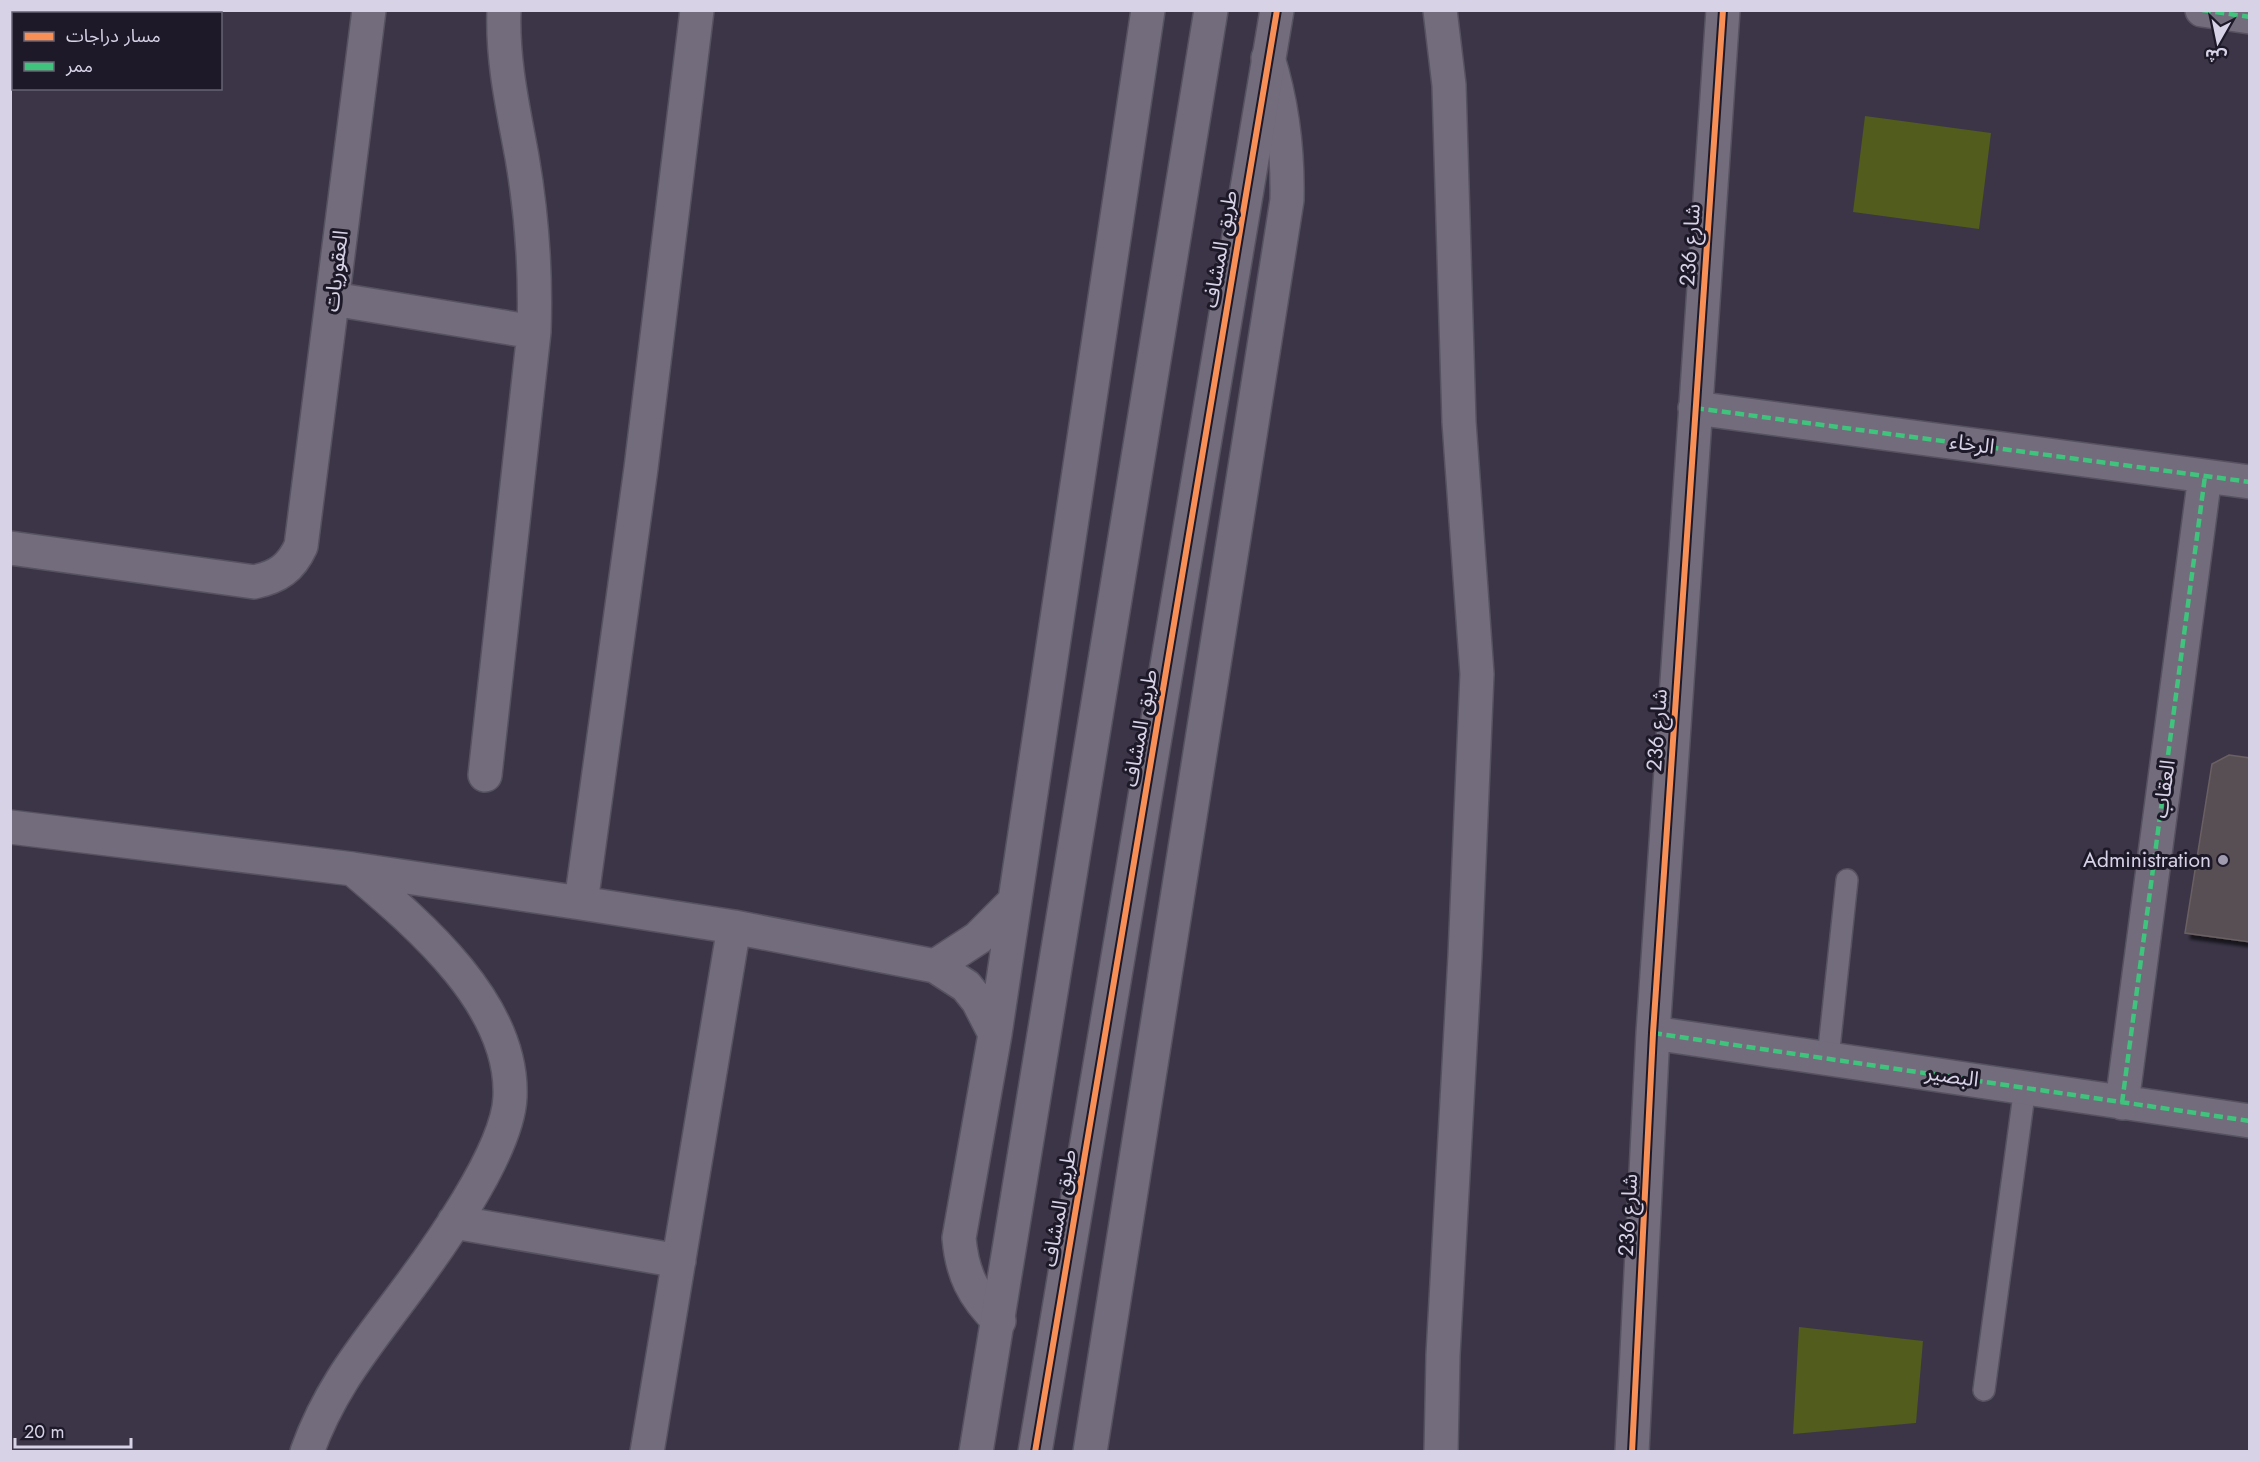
<svg xmlns="http://www.w3.org/2000/svg" width="2260" height="1462" font-family="Jost,'Noto Sans Arabic',sans-serif">
  <style>
    .green { fill: #515c1d }
    .building { fill: #585054; stroke: #6a6062; stroke-width: 1.5; filter: url(#shadow) }
    .lines { fill: none; stroke-linecap: round; stroke-linejoin: round }
    .lane-casing { stroke: #575261; stroke-width: 24 }
    .street-casing { stroke: #575261; stroke-width: 36 }
    .secondary-casing { stroke: #575261; stroke-width: 36 }
    .lane { stroke: #726c7c; stroke-width: 21 }
    .street { stroke: #726c7c; stroke-width: 33 }
    .secondary { stroke: #726c7c; stroke-width: 33 }
    .quiet { stroke: #40c37c; stroke-width: 4.5; stroke-dasharray: 9 4.5; stroke-linecap: butt }
    .cycleway-casing { stroke: #1e1928; stroke-width: 10 }
    .cycleway { stroke: #f78f57; stroke-width: 6 }
    .poi-dot { fill: #a19baf; stroke: #1e1928; stroke-width: 2 }
    .labels { text-anchor: middle; dominant-baseline: central; stroke-width: 6; stroke-linejoin: round; paint-order: stroke }
    .street-label { font-size: 21px; fill: #d8d2e7; stroke: #1e1928 }
    .poi-label { font-size: 21px; fill: #d8d2e7; stroke: #1e1928; text-anchor: end }
  </style>
  <defs>
    <filter id="shadow"><feDropShadow dx="5.5" dy="5.5" stdDeviation="1.5" flood-color="#0009"/></filter>
  </defs>
  <rect width="100%" height="100%" fill="#3b3547"/>
  <!-- green -->
  <path class="green" d="M1865,116L1991,133L1979,229L1853,212Z
    M1799,1327L1923,1341L1916,1423L1793,1434Z"/>
  <!-- building -->
  <path class="building" d="M2229,755L2250,758V942L2185,933L2212,764Z"/>
  <g class="lines">
    <!-- lane casing -->
    <g class="lane-casing">
      <path id="lane" d="M1828,1058L1847,880
        M1984,1390L2025,1087"/>
    </g>
    <!-- street casing -->
    <g class="street-casing">
      <path id="street" d="M1440,10L1449,85L1459,422L1477,674L1465,956L1443,1355L1441,1452
        M2202,10L2250,17
        M333,299L534,332
        M1695,408L2250,482
        M10,548L254,582C278,577 291,568 301,546L369,10
        M485,775L534,332C536,273 532,215 522,157C513,108 502,60 504,10
        M10,827L353,869L581,903L734,927L935,966L966,986L978,1001L995,1034
        M581,903L641,468L697,10
        M935,966L978,938L1014,902
        M1653,1033L2250,1121
        M2122,1103L2205,476
        M454,1222L679,1261
        M999,1321C973,1296 962,1273 959,1238L995,1034L1148,10
        M307,1452C329,1390 363,1349 401,1298C435,1253 508,1152 510,1097C514,1004 418,924 353,869
        M647,1452L734,927
        M1090,1452L1287,200C1288,151 1283,106 1268,58
        M1632,1452L1653,1033L1723,10"/>
    </g>
    <!-- secondary casing -->
    <g class="secondary-casing">
      <path id="secondary" d="M976,1452L1211,10
        M1035,1452L1277,10"/>
    </g>
    <!-- lane -->
    <use href="#lane" class="lane"/>
    <!-- street -->
    <use href="#street" class="street"/>
    <!-- secondary -->
    <use href="#secondary" class="secondary"/>
    <!-- quiet -->
    <path class="quiet" d="M2202,10L2250,17
      M1695,408L2250,482
      M1653,1033L2250,1121
      M2122,1103L2205,476"/>
    <!-- cycleway casing -->
    <g class="cycleway-casing">
      <path id="cycleway" d="M1035,1452L1277,10
        M1632,1452L1653,1033L1723,10"/>
    </g>
    <!-- cycleway -->
    <use href="#cycleway" class="cycleway"/>
  </g>
  <!-- markers -->
  <circle class="poi-dot" cx="2223" cy="860" r="6"/>
  <g class="labels">
    <!-- street labels -->
    <g class="street-label">
      <text transform="translate(1690 245) rotate(-86)">شارع 236</text>
      <text transform="translate(1220 249) rotate(-80)">طريق المشاف</text>
      <text transform="translate(336 271) rotate(-83)">العقوريات</text>
      <text transform="translate(1972 444) rotate(8)">الرخاء</text>
      <text transform="translate(1140 728) rotate(-80)">طريق المشاف</text>
      <text transform="translate(1657 730) rotate(-86)">شارع 236</text>
      <text transform="translate(2164 789) rotate(-82)">العقاب</text>
      <text transform="translate(1952 1076) rotate(8)">البصير</text>
      <text transform="translate(1059 1208) rotate(-80)">طريق المشاف</text>
      <text transform="translate(1628 1215) rotate(-87)">شارع 236</text>
    </g>
    <!-- poi labels -->
    <g class="poi-label">
      <text x="2211" y="860">Administration</text>
    </g>
  </g>
  <!-- border -->
  <rect width="2260" height="1462" fill="none" stroke="#d8d2e7" stroke-width="24"/>
  <!-- legend -->
  <rect x="12" y="12" width="210" height="78" fill="#1e1928" stroke="#686374" stroke-width="1.5"/>
  <rect x="24" y="32" width="30" height="9" fill="#f78f57" stroke="#686374" stroke-width="1.5"/>
  <text x="66" y="42" font-size="18" fill="#d8d2e7">مسار دراجات</text>
  <rect x="24" y="62" width="30" height="9" fill="#40c37c" stroke="#686374" stroke-width="1.5"/>
  <text x="66" y="72" font-size="18" fill="#d8d2e7">ممر</text>
  <!-- north arrow -->
  <g transform="translate(2218 42) rotate(189)" stroke="#1e1928" stroke-width="4.5" paint-order="stroke">
  <path d="M0-4.5L10 22L0 15L-10 22Z" fill="#d8d2e7"/>
  <text y="-9" font-size="16" font-weight="bold" text-anchor="middle" fill="#d8d2e7">ش</text>
  </g>
  <!-- scale -->
  <path d="M15 1438v9h116v-9" fill="none" stroke="#d8d2e7" stroke-width="3"/>
  <text x="24" y="1438" font-size="18" fill="#d8d2e7" stroke="#1e1928" stroke-width="4.5" paint-order="stroke">20 m</text>
</svg>
